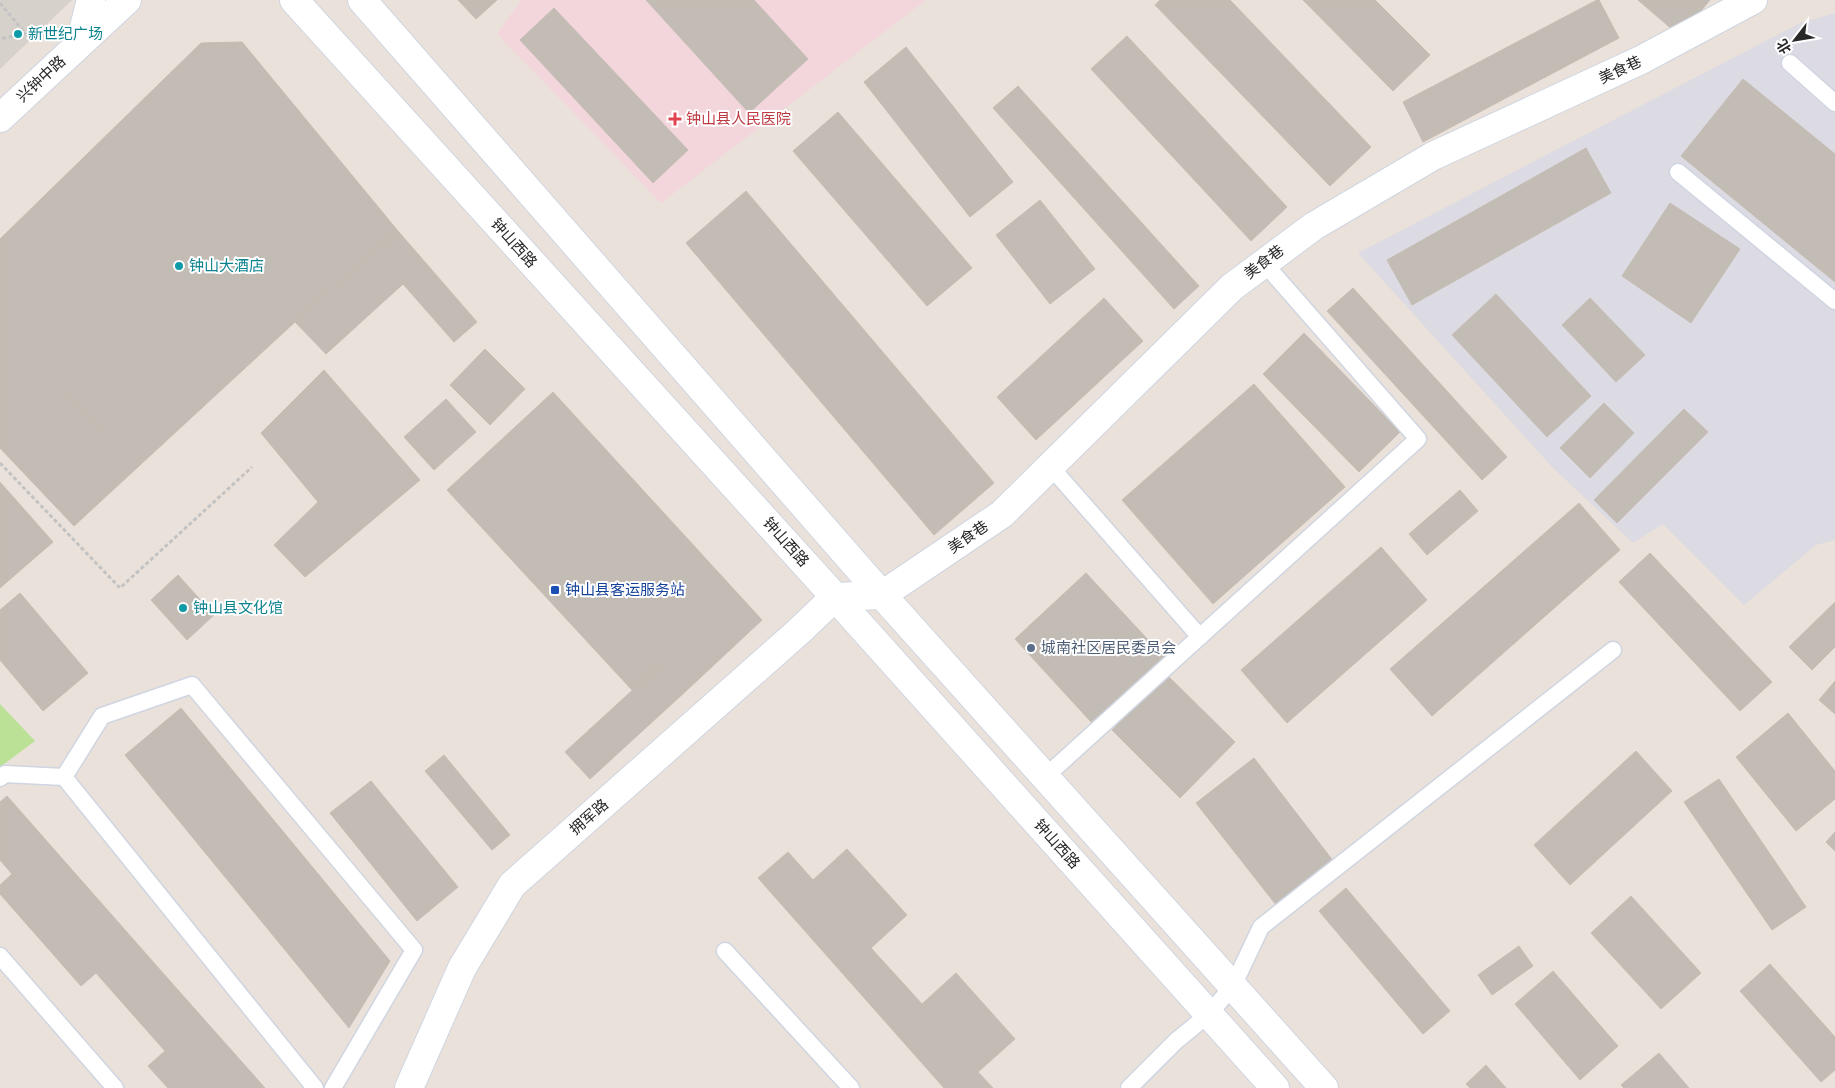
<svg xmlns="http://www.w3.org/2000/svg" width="1835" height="1088" font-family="'Roboto Condensed','Noto Sans SC',sans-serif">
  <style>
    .industrial { fill: #dcdae3 }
    .medical { fill: #f2d6dc }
    .green { fill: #bae196 }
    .plaza { fill: #d7d1cc }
    .building { fill: #c2bcb5; stroke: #c5bdb4; fill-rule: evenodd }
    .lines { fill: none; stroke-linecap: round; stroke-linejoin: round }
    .lane-casing { stroke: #cfd5e1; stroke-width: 19 }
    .street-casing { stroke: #cfd5e1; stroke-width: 30 }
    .secondary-casing { stroke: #cfd5e1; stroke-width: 30 }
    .path { stroke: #c3c3c3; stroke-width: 3; stroke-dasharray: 4 2.5; stroke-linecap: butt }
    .lane { stroke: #fff; stroke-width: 16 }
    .street { stroke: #fff; stroke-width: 28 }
    .secondary { stroke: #fff; stroke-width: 28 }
    .culture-dot { fill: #0f9aa8; stroke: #fff; stroke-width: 2 }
    .health-dot { fill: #e0444e; stroke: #fff; stroke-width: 2 }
    .transit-dot { fill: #1a4fb4; stroke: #fff; stroke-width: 2 }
    .service-dot { fill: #5c6f8a; stroke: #fff; stroke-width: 2 }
    .labels { text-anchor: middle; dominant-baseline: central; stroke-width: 4; stroke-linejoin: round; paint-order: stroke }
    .culture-label { font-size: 15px; fill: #0d838f; stroke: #fff; text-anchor: start }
    .street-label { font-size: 15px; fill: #282828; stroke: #fff }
    .health-label { font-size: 15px; fill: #be3a42; stroke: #fff; text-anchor: start }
    .transit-label { font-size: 15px; fill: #164399; stroke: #fff; text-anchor: start }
    .service-label { font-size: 15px; fill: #4e5e75; stroke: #fff; text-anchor: start }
  </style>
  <rect width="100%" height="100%" fill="#eae1da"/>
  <!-- industrial -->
  <path class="industrial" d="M1835,13V540L1816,545L1744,605L1663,524L1633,543L1553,468L1358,253L1800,23Z"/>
  <!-- medical -->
  <path class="medical" d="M521,0H926L661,203L497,34Z"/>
  <!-- green -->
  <path class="green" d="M0,704L35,741L0,767Z"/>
  <!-- plaza -->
  <path class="plaza" d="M0,0H72L0,69Z"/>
  <!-- building -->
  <path class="building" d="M458,0H497L476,19Z
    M646,0H754L808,59L749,113Z
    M1160,0H1230L1371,147L1330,186L1155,5Z
    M1303,0H1375L1430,55L1393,91Z
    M1597,0H1599L1619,38L1423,142L1403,102Z
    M1638,0H1710L1680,36Z
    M554,8L688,150L653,183L520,40Z
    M1127,36L1287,207L1251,241L1091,69Z
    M242,42L398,231L295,322L74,526L0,448V239L201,43ZM159,293L202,337L104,432L61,389Z
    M906,47L1013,182L970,217L864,82Z
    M1743,79L1835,154V282L1681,156Z
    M1018,86L1199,286L1174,309L993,108Z
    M838,112L972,268L927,306L793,151Z
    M1586,148L1611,193L1412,305L1387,260Z
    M746,191L994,483L934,535L686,243Z
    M1040,200L1095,269L1050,304L996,235Z
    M1670,203L1740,249L1691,323L1622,276Z
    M398,231L477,322L454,342L403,284L326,354L295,322Z
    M1353,288L1507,457L1482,480L1327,311Z
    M159,293L202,337L104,432L61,389Z
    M1496,294L1591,396L1547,437L1452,335Z
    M1104,298L1143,341L1036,440L997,397Z
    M1590,298L1645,355L1616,382L1562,325Z
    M1304,333L1400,432L1359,472L1263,374Z
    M485,349L525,389L490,425L450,385Z
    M324,370L420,480L305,577L274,545L318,502L261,433Z
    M1254,384L1345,487L1213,604L1122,500Z
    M553,392L762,620L686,691L661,664L632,690L447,490Z
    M446,399L476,432L434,470L404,437Z
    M1604,403L1634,433L1590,478L1560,448Z
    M1684,409L1708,432L1617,523L1594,500Z
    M0,482L53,542L0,588Z
    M1460,490L1478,511L1427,555L1409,534Z
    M1579,503L1620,550L1432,716L1390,669Z
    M1381,547L1427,600L1287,723L1241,670Z
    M1650,553L1772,682L1740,711L1619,582Z
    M1086,573L1164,657L1092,723L1015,639Z
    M178,575L214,615L187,640L151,600Z
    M20,593L88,673L43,711L0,660V610Z
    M1835,602V647L1812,670L1789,647Z
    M661,664L686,691L590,779L565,752Z
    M1167,675L1235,742L1180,798L1112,730Z
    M1835,681V714L1819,700Z
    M181,708L390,961L349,1028L125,755Z
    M1788,713L1835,771V799L1796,831L1736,757Z
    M1636,751L1672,791L1570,885L1534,845Z
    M444,755L510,835L492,850L425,771Z
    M1254,758L1334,862L1277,906L1196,803Z
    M1719,779L1806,907L1772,930L1684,802Z
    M371,781L458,887L417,921L330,813Z
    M7,796L162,972L265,1088H168L148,1066L165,1051L96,973L81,986L0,894V885L12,874L0,860V802Z
    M1835,832V851L1826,842Z
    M847,849L907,915L871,948L922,1004L956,973L1015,1039L978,1072L993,1088H944L758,878L788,852L813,880Z
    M1346,888L1450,1011L1423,1034L1319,911Z
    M1631,896L1701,973L1661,1009L1591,933Z
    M1519,946L1533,966L1492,995L1478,975Z
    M1770,964L1835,1037V1070L1821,1082L1740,991Z
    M1553,971L1618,1046L1580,1080L1515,1004Z
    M1659,1053L1689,1088H1624L1621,1085Z
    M1486,1065L1506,1088H1470L1466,1084Z"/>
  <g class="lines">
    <!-- lane casing -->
    <g class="lane-casing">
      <path id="lane" d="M1790,63L1835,103
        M1678,172L1835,301
        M1050,466L1200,637
        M64,777L102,716L192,685L414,950L333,1088
        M1045,777L1418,439L1264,263
        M0,778L5,774L64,777L315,1088
        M725,951L851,1088
        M0,956L115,1088
        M1129,1088L1176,1041L1209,1014L1233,986L1261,927L1613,650"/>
    </g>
    <!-- street casing -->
    <g class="street-casing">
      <path id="street" d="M835,597L882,595L1002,514L1232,287L1314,226L1433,156L1641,60L1753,0"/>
    </g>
    <!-- secondary casing -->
    <g class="secondary-casing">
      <path id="secondary" d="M294,0L835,597L1275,1088
        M362,0L882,595L1324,1088
        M80,43L91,0
        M0,118L127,0
        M409,1088L462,968L512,885L797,633L835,597"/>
    </g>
    <!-- path -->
    <path class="path" d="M0,3L25,33L0,39
      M0,463L120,588L252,467"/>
    <!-- lane -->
    <use href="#lane" class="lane"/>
    <!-- street -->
    <use href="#street" class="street"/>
    <!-- secondary -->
    <use href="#secondary" class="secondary"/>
  </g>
  <!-- markers -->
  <g class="culture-dot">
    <circle cx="18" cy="34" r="5"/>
    <circle cx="179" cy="266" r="5"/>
    <circle cx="183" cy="608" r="5"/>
  </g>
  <path class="health-dot" d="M672.5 111.5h5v5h5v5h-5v5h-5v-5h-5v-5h5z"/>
  <rect class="transit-dot" x="550" y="585" width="10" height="10" rx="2.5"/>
  <circle class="service-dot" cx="1031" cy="648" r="5"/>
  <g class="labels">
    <!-- culture labels -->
    <g class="culture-label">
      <text x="28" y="34">新世纪广场</text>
      <text x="189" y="266">钟山大酒店</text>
      <text x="193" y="608">钟山县文化馆</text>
    </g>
    <!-- street labels -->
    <g class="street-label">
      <text transform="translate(1620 70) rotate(-25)">美食巷</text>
      <text transform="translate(41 79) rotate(-43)">兴钟中路</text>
      <text transform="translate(514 243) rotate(48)">钟山西路</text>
      <text transform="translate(1264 262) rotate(-37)">美食巷</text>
      <text transform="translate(968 537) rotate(-34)">美食巷</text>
      <text transform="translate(786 542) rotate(48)">钟山西路</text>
      <text transform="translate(589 817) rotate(-41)">拥军路</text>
      <text transform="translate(1057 844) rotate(48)">钟山西路</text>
    </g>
    <!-- health labels -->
    <g class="health-label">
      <text x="686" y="119">钟山县人民医院</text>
    </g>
    <!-- transit labels -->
    <g class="transit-label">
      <text x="565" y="590">钟山县客运服务站</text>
    </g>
    <!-- service labels -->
    <g class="service-label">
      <text x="1041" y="648">城南社区居民委员会</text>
    </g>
  </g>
  <!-- north arrow -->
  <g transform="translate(1795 40) rotate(239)" stroke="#ffffff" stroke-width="4" paint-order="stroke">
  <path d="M0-4L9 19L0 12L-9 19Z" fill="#282828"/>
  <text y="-8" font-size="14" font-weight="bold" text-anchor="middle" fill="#282828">北</text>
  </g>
</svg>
